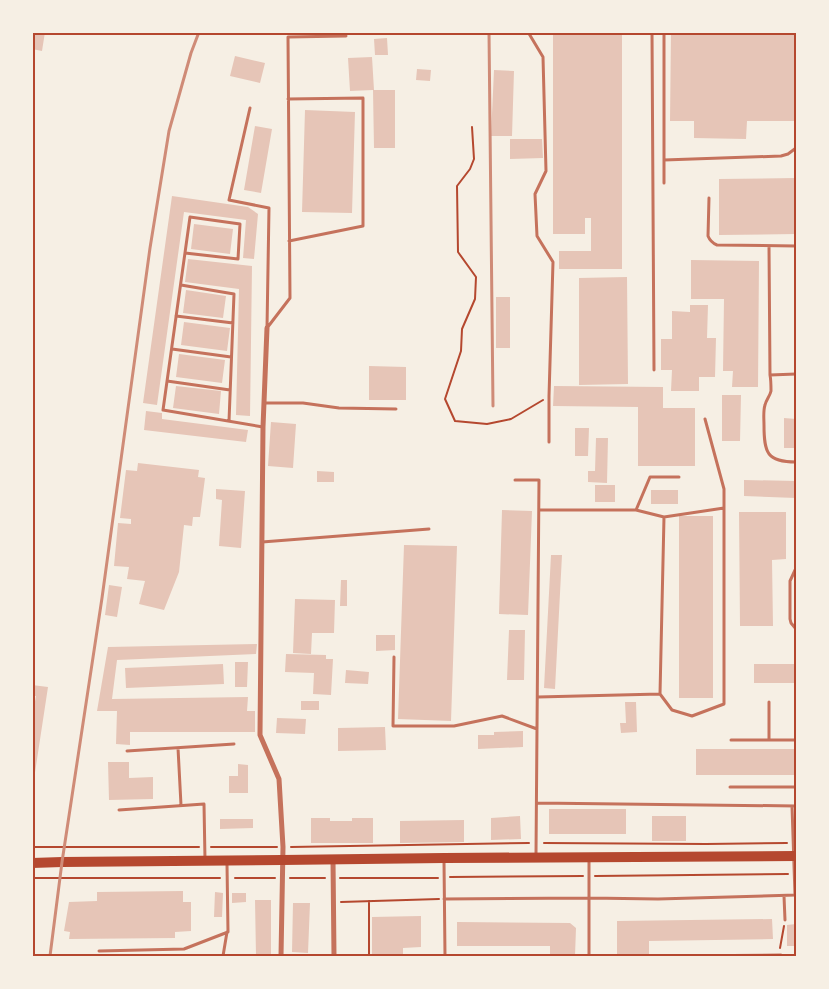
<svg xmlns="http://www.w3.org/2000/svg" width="829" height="989" font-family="Lato,sans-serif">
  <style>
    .building { fill: #e6c5b7 }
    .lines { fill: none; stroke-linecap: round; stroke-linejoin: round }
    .path { stroke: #b5482f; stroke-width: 2 }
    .service { stroke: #c5725c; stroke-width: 3 }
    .minor { stroke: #c5725c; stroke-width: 5 }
    .primary { stroke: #b5482f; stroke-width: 10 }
    .rail { stroke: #cf8b77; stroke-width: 3 }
    .neatline { fill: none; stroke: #b5482f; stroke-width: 2 }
  </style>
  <rect width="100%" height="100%" fill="#f6efe4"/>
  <!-- building -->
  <path class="building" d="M32,32H45L42,51L32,49Z
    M671,32H796V121H747L746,139L694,138V121H670Z
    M553,33H622V269H559V251H591V218H585V234H553Z
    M387,38L388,55H375L374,39Z
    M235,56L265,63L260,83L230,76Z
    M372,57L374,90H395V148H374L373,90L350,91L348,58Z
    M417,69L431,70L430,81L416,80Z
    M494,70L514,71L512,136H491Z
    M305,110L355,112L352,213L302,212Z
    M255,126L272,129L261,193L244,190Z
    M510,139H542L543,158L510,159Z
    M796,178V234L719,235V179Z
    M172,196L248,207L258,214L254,259L243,258L246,220L184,212L157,405L143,403Z
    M194,224L233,229L230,254L191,249Z
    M188,259L252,266L250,416L236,415L239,289L185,282Z
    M691,260L759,261L758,387H732L733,371H723L724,299H691Z
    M627,277L628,384L579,385V278Z
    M186,290L226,296L223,318L183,313Z
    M496,297H510V348H496Z
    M690,305H708L707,338H716L715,377H699V391H671L672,370H661V339H672V311L690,312Z
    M184,322L230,328L227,351L181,345Z
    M179,354L225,360L222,383L176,377Z
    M369,366L406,367V400H369Z
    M176,386L221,391L219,414L173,408Z
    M554,386L663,387V408H695V466H638V407L553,406Z
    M722,395H741L740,441H722Z
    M146,411L162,413V419L248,430L246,442L144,430Z
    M784,418L796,419V448H784Z
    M271,422L296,424L293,468L268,466Z
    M575,428H589L588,456H575Z
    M596,438H608L607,483L588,482V471H595Z
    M138,463L199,470L198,477L205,478L200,517H193L192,526L184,525L179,572L164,610L139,604L145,581L127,579L129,567L114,566L118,523L131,524V519L120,518L126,470L137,471Z
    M317,471L334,472V482H317Z
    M744,480L796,481V498L744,496Z
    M595,485H615V502H595Z
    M216,489L245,491L241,548L219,546L222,500L216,499Z
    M651,490H678V504H651Z
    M502,510L532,511L528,615L499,614Z
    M739,512H786V559L772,560L773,626H740Z
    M679,516H713V698H679Z
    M404,545L457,546L451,721L398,719Z
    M551,555H562L555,689L544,688Z
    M341,580H347V606H340Z
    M109,585L122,587L117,617L105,615Z
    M295,599L335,600L334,633H312L311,654L293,653Z
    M509,630H525L524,680H507Z
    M376,635H395V650L376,651Z
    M257,644L256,654L117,660L112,699L248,697L247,711H255V732H130V745L116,744L117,711H97L108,647Z
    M286,654L326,655V659H333L331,695L313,694L314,673L285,672Z
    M235,662H248L247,687H235Z
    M223,664L224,684L126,688L125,668Z
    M754,664H796V683H754Z
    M346,670L369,672L368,684L345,683Z
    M32,685L48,687L34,779L32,778V717L36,696H32Z
    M301,701H319V710H301Z
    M625,702H636L637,732L621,733L620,723H626Z
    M277,718L306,719L305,734L276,733Z
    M385,727L386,750L338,751V728Z
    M523,731V747L478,749V735H494V732Z
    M696,749H796V775H696Z
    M108,762H129V778L153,777V799L109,800Z
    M238,764L248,765V793H229V776H238Z
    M549,809H626V834H549Z
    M520,816L521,839L491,840V818Z
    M652,816H686V841H652Z
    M311,818H330V821H352V818H373V843H311Z
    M220,819H253V828L220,829Z
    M464,820V842L400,843V821Z
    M183,891V902H191V931L175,932V938L69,939L70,932L64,931L69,902L97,901V892Z
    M215,892L223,893L222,917H214Z
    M232,893H246V902L232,903Z
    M255,900H271V956H256Z
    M293,903H310L308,953L292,952Z
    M421,916V947L403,948V956H372V917Z
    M772,919L773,939L649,941V956H617V921Z
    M457,922L570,923L576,928L575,956H550V946H457Z
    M796,924V946H787V925Z"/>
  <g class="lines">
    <!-- path -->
    <path class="path" d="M472,127L474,159L470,169L457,186L458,252L476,277L475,299L462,329L461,351L445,399L455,421L487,424L511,419L543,400
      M544,843L706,844L787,843
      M32,847H199
      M211,847H277
      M291,847L529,843
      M595,876L788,874
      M450,877L583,876
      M32,878H220
      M235,878H275
      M290,878H325
      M340,878H438
      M369,901V956
      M341,902L439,899
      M780,948L784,926"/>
    <!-- service -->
    <path class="service" d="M528,32L543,57L546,171L535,194L537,236L553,262L549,396V442
      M652,32L654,370
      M664,32V183
      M288,99L363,98V226L289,241
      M250,108L229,200L269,208L267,328
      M664,160L781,156L788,154L796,148
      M709,198L708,236C710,241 712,243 717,245L796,246
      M769,246L770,375L796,374
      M185,253L238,259L240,224L190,217L163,410L263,427
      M181,285L234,294L229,421
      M176,316L233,323
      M267,328L290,298L288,37L346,36
      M172,349L231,357
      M770,375C771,380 771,385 771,391C770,396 766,400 765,405C763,411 764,419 764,425C764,453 767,462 796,462
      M167,381L230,390
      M264,403H303L339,408L396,409
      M515,480H539L536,854
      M636,510L650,477H679
      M664,517L724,508
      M262,542L429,529
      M796,568L790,581V619L791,623L796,629
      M394,657L393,726H454L502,716L537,729
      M660,694L672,710L692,716L724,704V489L705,419
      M538,697L660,694L664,517L636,510H539
      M769,702V740
      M731,740H796
      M178,748L181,805
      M127,751L234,744
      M730,787H796
      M537,803L796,806
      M792,806L795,895
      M119,810L204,804L205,860
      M444,861L445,956
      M784,896L785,920
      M444,899L589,898L658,899L796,895
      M99,951L184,949L228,932L227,864
      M223,956L227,932
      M589,956V860
      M663,956H668L781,955L783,956"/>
    <!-- minor -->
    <path class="minor" d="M267,328L263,427L260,735L279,779L283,847L281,956
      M333,860L334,956"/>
    <!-- primary -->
    <path class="primary" d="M32,863L62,862L282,860L444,858L796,856"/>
    <!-- rail -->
    <path class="rail" d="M489,32L493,406
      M50,956L62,862L102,598L150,248L169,131L191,53L199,32"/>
  </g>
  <!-- border -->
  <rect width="829" height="989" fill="none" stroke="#f6efe4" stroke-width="68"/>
  <rect x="34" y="34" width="761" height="921" class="neatline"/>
</svg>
